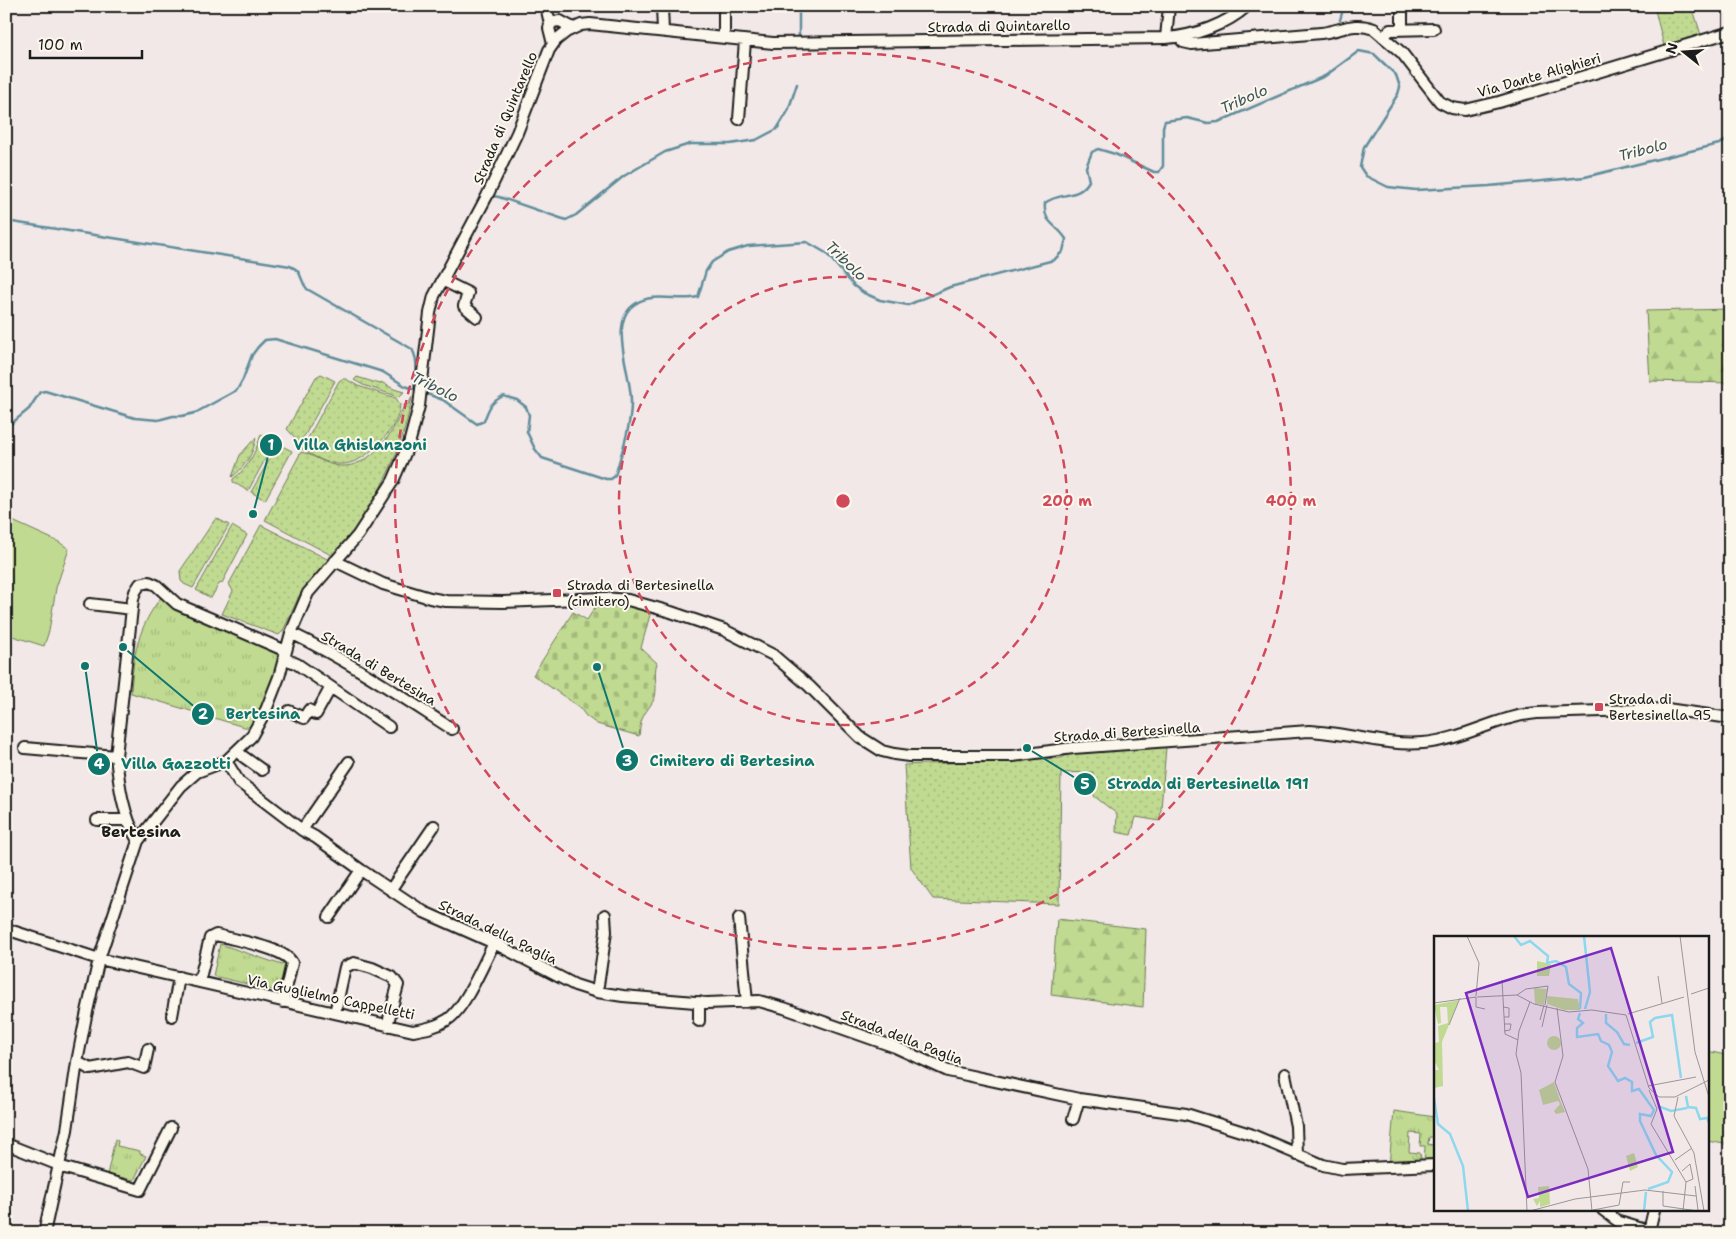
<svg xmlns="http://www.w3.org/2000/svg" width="1736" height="1239" font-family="'Shantell Sans',sans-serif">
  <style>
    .grass { fill: url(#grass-dots); stroke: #6e7b56 }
    .forest { fill: url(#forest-firs); stroke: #6e7b56 }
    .cemetery { fill: url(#cemetery-stones); stroke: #6e7b56 }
    .park { fill: url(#park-tufts); stroke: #6e7b56 }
    .pitch { fill: #c0da91; stroke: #6e7b56 }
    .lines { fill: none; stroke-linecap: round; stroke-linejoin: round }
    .stream { stroke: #608d9a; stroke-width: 2.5 }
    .minor-casing { stroke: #1c1c1c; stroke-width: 14 }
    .minor { stroke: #fbf7ec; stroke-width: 10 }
    .ring { fill: none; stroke: #d1495b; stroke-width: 2.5; stroke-dasharray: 9 6 }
    .poi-dot { fill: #d1495b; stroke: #fbf7ec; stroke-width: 2 }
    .labels { text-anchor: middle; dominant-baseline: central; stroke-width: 4; stroke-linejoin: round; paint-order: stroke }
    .street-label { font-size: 14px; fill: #1c1c1c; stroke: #fbf7ec }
    .poi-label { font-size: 14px; fill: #1c1c1c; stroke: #fbf7ec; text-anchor: start }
    .water-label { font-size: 15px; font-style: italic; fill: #3e545b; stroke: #fbf7ec }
    .quarter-label { font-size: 16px; font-weight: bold; fill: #1c1c1c; stroke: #fbf7ec }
    .inset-river { fill: none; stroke: #8ed8ee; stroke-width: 2.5 }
    .inset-road { fill: none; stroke: #9c9696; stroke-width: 1 }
    .view { fill: #7b2cbf; fill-opacity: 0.15; stroke: #7b2cbf; stroke-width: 2.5 }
    .inset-edge { fill: none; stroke: #1c1c1c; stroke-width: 2.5 }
    .centre { fill: #d1495b; stroke: #fbf7ec; stroke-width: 2.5 }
    .ring-label { font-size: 15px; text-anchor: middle; font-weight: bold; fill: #d1495b; stroke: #fbf7ec; stroke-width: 4; stroke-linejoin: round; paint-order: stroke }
    .leader { fill: none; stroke: #0f766e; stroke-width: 2 }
    .callout-dot { fill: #0f766e; stroke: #fbf7ec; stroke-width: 2 }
    .mark-label { font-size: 15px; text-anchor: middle; font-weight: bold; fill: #fff }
    .callout-label { font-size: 15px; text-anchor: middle; font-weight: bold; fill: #0f766e; stroke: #fbf7ec; stroke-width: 4; stroke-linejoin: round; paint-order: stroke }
  </style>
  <defs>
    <pattern id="grass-dots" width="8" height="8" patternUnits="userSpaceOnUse" patternTransform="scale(1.25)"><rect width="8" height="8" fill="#c0da91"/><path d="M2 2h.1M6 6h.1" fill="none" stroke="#a4ba7c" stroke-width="1.8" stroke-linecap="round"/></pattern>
    <pattern id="forest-firs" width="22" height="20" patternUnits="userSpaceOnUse" patternTransform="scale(1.25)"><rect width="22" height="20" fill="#c0da91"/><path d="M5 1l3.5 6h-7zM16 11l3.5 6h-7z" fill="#a4ba7c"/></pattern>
    <pattern id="cemetery-stones" width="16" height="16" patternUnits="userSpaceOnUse" patternTransform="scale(1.25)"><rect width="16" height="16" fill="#c0da91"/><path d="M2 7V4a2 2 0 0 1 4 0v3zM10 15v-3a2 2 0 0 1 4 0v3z" fill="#a4ba7c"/></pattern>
    <pattern id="park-tufts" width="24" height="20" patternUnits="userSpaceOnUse" patternTransform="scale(1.25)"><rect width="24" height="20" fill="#c0da91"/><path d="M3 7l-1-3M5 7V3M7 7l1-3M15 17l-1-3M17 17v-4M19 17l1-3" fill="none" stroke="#a4ba7c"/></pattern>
  </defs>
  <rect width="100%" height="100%" fill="#f2e8e8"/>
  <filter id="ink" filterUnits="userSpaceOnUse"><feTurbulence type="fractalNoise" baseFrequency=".02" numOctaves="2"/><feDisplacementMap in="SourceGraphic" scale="10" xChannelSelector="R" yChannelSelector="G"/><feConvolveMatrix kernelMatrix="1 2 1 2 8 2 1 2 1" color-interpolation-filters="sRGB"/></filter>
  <g filter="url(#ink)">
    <!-- grass -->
    <path class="grass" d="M1654,6H1692L1701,35L1664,46Z
      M321,374L335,381L305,435L299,442L287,429L316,377Z
      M357,377L380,384L381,382L394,389L404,392L399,397L363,385L354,380Z
      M342,379H346L358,386L396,398L400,405C399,418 392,429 383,439C356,469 336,472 302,449L339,381Z
      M412,396C403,455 372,511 333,556L265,520L301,452C314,455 326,465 340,466C372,468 395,431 404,405L409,404Z
      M261,434L274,441V443L248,491L233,482V479C248,468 256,452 261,434Z
      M256,437C254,453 245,467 232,477L240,455Z
      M278,444L292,451L265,500L251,492Z
      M216,518L229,525L193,588L184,584L181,581L180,571Z
      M261,525L329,560L300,594L283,631L279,635L222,614L233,591L229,584Z
      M232,526L247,535L222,583L219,584L211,598L196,590Z
      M1166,747L1160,821L1136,817L1131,835L1116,832L1117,814L1094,796L1093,772L1061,773L1059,904L933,899L911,868L904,765L1061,758L1077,750Z"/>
    <!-- forest -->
    <path class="forest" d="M1730,309V383L1650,381L1646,311Z
      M1057,919L1146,929L1143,1007L1051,995Z"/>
    <!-- cemetery -->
    <path class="cemetery" d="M618,604L651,611L641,648L657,663C653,675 658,685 655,697C652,705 646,710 643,717C640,722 640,730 639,736L597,724L586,716L579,707L533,675L573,612L587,620L596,606L617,607Z"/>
    <!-- park -->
    <path class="park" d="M162,596L280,647C283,670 262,706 251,727H244L131,693C133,654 138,627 162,596Z
      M220,944L282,965L284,958L287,960L282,992L213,976Z
      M1394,1111L1435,1117V1137H1429L1428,1144L1433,1145L1435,1143V1163L1424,1162L1425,1146H1420L1421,1134L1410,1133L1409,1152L1420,1153L1422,1162L1389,1166Z
      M115,1139L118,1141L117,1146L140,1151V1154L146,1156L134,1180L107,1175Z"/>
    <!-- pitch -->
    <path class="pitch" d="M6,518L59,542L69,549L56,588L49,631L44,646L6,634Z
      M1707,1051L1730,1056V1145L1707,1141Z"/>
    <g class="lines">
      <!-- stream -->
      <path class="stream" d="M799,6V36
        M1340,20L1344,6
        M492,196L499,197L566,220L576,215L624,176L665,152L690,144H730L756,140L777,129L788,111L797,84
        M6,221L290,266C304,272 299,280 307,289L412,349C419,362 416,374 414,388
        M422,392L443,400L477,424L484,421C489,408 490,403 503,396L517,400L526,407L529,415L527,432L535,449L542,458L606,479H611L615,476C622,451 631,427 631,402C632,375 607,322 635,304C654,291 678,302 698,297L706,271L712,262L728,252L748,246L807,242L826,253L854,286L864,293L880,300L908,305L950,287L1054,260L1063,251L1066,239C1056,223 1043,224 1045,203C1061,191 1078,200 1089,181L1086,167L1092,152L1098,149L1115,154L1154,172H1159L1163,166V127L1165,121L1187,118L1208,123L1218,122L1325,76L1359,51L1374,54L1396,75L1400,87L1398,94L1364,147L1360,167L1366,176L1388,187L1416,190L1489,186L1585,177L1719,144L1730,139
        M6,428L29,409L40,392L45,391L135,418L158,420L173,416H182L195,413L237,390L243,379L252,355L258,347L265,340L275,339L383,372L405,386L417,390"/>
      <!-- minor casing -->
      <g class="minor-casing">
        <path id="minor" d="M546,6L550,24
          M662,6L663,31
          M1402,6V30
          M1179,37L1183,42L1192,44C1235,40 1278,37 1321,33C1340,31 1354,21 1374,29L1402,53L1440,102L1452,108L1465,110L1499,102L1730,32
          M1383,37L1390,30L1434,29
          M724,38V6
          M1166,38L1169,6
          M553,44L549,28L552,22L560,21L573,28
          M739,119L745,41
          M442,280L468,293L464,306L477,317
          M335,561L383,584L430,598L446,601L503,602L603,598L628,600L671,612L724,630L773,655L809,686L860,737L882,751L894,754L909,756H1013L1073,748L1309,731C1348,733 1385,746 1423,743C1463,740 1498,716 1537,713L1667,709L1730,718
          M90,604L132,609
          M291,633C347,660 399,695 452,729
          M284,658L297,664L389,727
          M289,711L304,718L309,710L316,714L331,687
          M25,748L116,756
          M239,750L241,755L262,770
          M226,761L239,782L302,830L315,837L361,870L424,912L494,943L575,985L597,992L623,996L707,1003L759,1001L784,1008L895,1047L948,1071L1079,1099L1186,1114L1250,1134L1323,1165L1342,1169L1435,1165
          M97,820H127
          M302,830L349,762
          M138,841C123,815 119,785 116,756L133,599L135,592L140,584L149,582L156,585L177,604L286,651
          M391,889L434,826
          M329,917L361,870
          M739,918L747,1002
          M6,929L99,959L413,1031C425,1029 436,1027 447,1020C464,1010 484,963 494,943
          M199,982L210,938L216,935L225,937C241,941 286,949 292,963L283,1002
          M597,992L606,932L605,915
          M699,1002V1021
          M335,1013L345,967L354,963L372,968L392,977L398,985L387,1026
          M172,1016L179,977
          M77,1062L90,1069L128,1062L144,1068L148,1049
          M1285,1074L1296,1126L1297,1155
          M1073,1119L1079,1099
          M6,1144L54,1163
          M60,1161L67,1130L77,1062L86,1016L99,959L138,841L181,786L197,772L226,761L251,737L266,710L279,677L291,633L308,593L358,535L393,481L409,444L419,406L430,313L434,296L487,196L517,133L549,50L556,40L566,32L581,25L590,24L773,43L1166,38C1194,36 1226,25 1247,6
          M62,1167L140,1190L171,1128
          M1603,1210L1619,1222L1656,1233
          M1649,1231L1654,1210
          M44,1233L58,1169"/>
      </g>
      <!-- minor -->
      <use href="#minor" class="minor"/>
    </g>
  </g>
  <!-- distance rings -->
  <g class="ring">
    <circle cx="843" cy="501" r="224"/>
    <circle cx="843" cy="501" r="448"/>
  </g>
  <!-- markers -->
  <g class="poi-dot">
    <rect x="552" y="588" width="10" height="10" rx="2.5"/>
    <rect x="1594" y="702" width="10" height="10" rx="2.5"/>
  </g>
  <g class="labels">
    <!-- street labels -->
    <g class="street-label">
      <text transform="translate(999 26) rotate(-1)">Strada di Quintarello</text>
      <text transform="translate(1539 75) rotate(-16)">Via Dante Alighieri</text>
      <text transform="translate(505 118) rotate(-67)">Strada di Quintarello</text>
      <text transform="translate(379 668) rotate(31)">Strada di Bertesina</text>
      <text transform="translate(1127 732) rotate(-4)">Strada di Bertesinella</text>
      <text transform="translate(498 932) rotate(26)">Strada della Paglia</text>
      <text transform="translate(331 997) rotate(12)">Via Guglielmo Cappelletti</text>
      <text transform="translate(902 1037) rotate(21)">Strada della Paglia</text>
    </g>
    <!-- poi labels -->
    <g class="poi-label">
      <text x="567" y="585">Strada di Bertesinella<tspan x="567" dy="16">(cimitero)</tspan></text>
      <text x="1609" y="699">Strada di<tspan x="1609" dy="16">Bertesinella 95</tspan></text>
    </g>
    <!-- water labels -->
    <g class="water-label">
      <text transform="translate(1244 99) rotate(-24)">Tribolo</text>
      <text transform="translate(1643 150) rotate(-15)">Tribolo</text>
      <text transform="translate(846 261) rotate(44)">Tribolo</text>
      <text transform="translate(435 387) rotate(26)">Tribolo</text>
    </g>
    <!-- quarter labels -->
    <g class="quarter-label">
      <text x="141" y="831">Bertesina</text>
    </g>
  </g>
  <!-- overview -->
  <g transform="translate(1434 936)">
    <rect width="275" height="275" fill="#f2e8e8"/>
    <path d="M113,60L144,63L146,74H130L113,68ZM120,146L126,164L131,176L122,178L120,175L126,168L124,165L109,169L105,154Z" fill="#c0da91"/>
    <path d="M25,64L8,106L9,150L0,152V134H5L0,124V107L5,106L4,90L14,87L13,71H6L7,87L4,88L0,69ZM200,217L204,231L196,235L192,220Z" fill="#c0da91"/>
    <path d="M113 107a7 7 0 1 1 14 0a7 7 0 1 1-14 0Z" fill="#c0da91"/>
    <path d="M100,52L113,53L110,69L101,68Z" fill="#c0da91"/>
    <path d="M103,25L117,28L115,40H103ZM115,250L116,268L106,271V265L103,270L99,263L105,262L104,251Z" fill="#c0da91"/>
    <path class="inset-river" d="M80,0L87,9L96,5L114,20L113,27L122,25L132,31L135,48L147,57L146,73M150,0L156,56L151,73M146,77L144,83L149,87L143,92V101L164,98L167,105L175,109L178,116L174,130L184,145L191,142L198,146V155L205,153L220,174L217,180L206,178V185L222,219L238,236L234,246L214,253M172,78V87L183,96L190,108L196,109M202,107L219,101L216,86L221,82L238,79L247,142M252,160L254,171L262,172L266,183L273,182L275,187M0,162L4,188L16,198L29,230L34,275M224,170L237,175L253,172M210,275L212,256"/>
    <path class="inset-road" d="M33,0L45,27L42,60M246,0L261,116L275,161M224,40L228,67M68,44L71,98L84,104M257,58L275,52M83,59L92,53L114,50L111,69M42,61V71L51,73M43,61L83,59L100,68L135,76L158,74L192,79L215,152L225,161H241L275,144M0,67L42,61M69,71L75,72V81H70M123,72L129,120L121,146L154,233L158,275M194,78L250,61M106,84L110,69M70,88H77L76,94L70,95M15,89L26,62M108,91L113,69M214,150L262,141M215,154L223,173L217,188L252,246L249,275M244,161L240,180L260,217L270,275M241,224L258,212M248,235L256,228L259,243L252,246M261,250L264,274M229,255V270L264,275M159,274L185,269L189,246H196M93,275L87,137L82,118L85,95L96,66M96,275L141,263L211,254L262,260"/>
    <path class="view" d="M177,12L239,216L94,261L32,57Z"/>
    <rect width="275" height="275" class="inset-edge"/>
  </g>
  <circle cx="843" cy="501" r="8" class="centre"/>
  <g class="ring-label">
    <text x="1067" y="506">200 m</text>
    <text x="1291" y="506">400 m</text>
  </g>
  <!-- callouts -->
  <path class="leader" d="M253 514L271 445M123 647L203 714M597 667L627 760M85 666L99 764M1027 748L1085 784"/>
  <g class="callout-dot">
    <circle cx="253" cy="514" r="5"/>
    <circle cx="123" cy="647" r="5"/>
    <circle cx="597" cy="667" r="5"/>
    <circle cx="85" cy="666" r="5"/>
    <circle cx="1027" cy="748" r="5"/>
    <circle cx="271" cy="445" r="12"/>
    <circle cx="203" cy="714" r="12"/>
    <circle cx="627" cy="760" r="12"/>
    <circle cx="99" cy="764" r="12"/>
    <circle cx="1085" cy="784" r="12"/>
  </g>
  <g class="mark-label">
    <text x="271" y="450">1</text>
    <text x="203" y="719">2</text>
    <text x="627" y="766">3</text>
    <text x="99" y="769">4</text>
    <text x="1085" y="789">5</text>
  </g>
  <g class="callout-label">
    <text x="360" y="450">Villa Ghislanzoni</text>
    <text x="263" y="719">Bertesina</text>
    <text x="732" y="766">Cimitero di Bertesina</text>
    <text x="176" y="769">Villa Gazzotti</text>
    <text x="1208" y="789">Strada di Bertesinella 191</text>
  </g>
  <!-- margin -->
  <rect width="1736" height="1239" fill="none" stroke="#fbf7ec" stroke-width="25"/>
  <rect x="12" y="12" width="1711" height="1214" fill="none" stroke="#1c1c1c" stroke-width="2" filter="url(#ink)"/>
  <!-- north arrow -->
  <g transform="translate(1684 52) rotate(287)" stroke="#fbf7ec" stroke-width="4" paint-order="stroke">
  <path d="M0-4L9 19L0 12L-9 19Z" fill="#1c1c1c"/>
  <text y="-8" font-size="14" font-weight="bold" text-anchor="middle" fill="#1c1c1c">N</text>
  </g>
  <!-- scale -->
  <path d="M30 50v8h112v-8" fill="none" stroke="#1c1c1c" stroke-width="2.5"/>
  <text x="38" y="50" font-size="15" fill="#1c1c1c" stroke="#fbf7ec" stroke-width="4" paint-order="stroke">100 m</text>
</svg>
